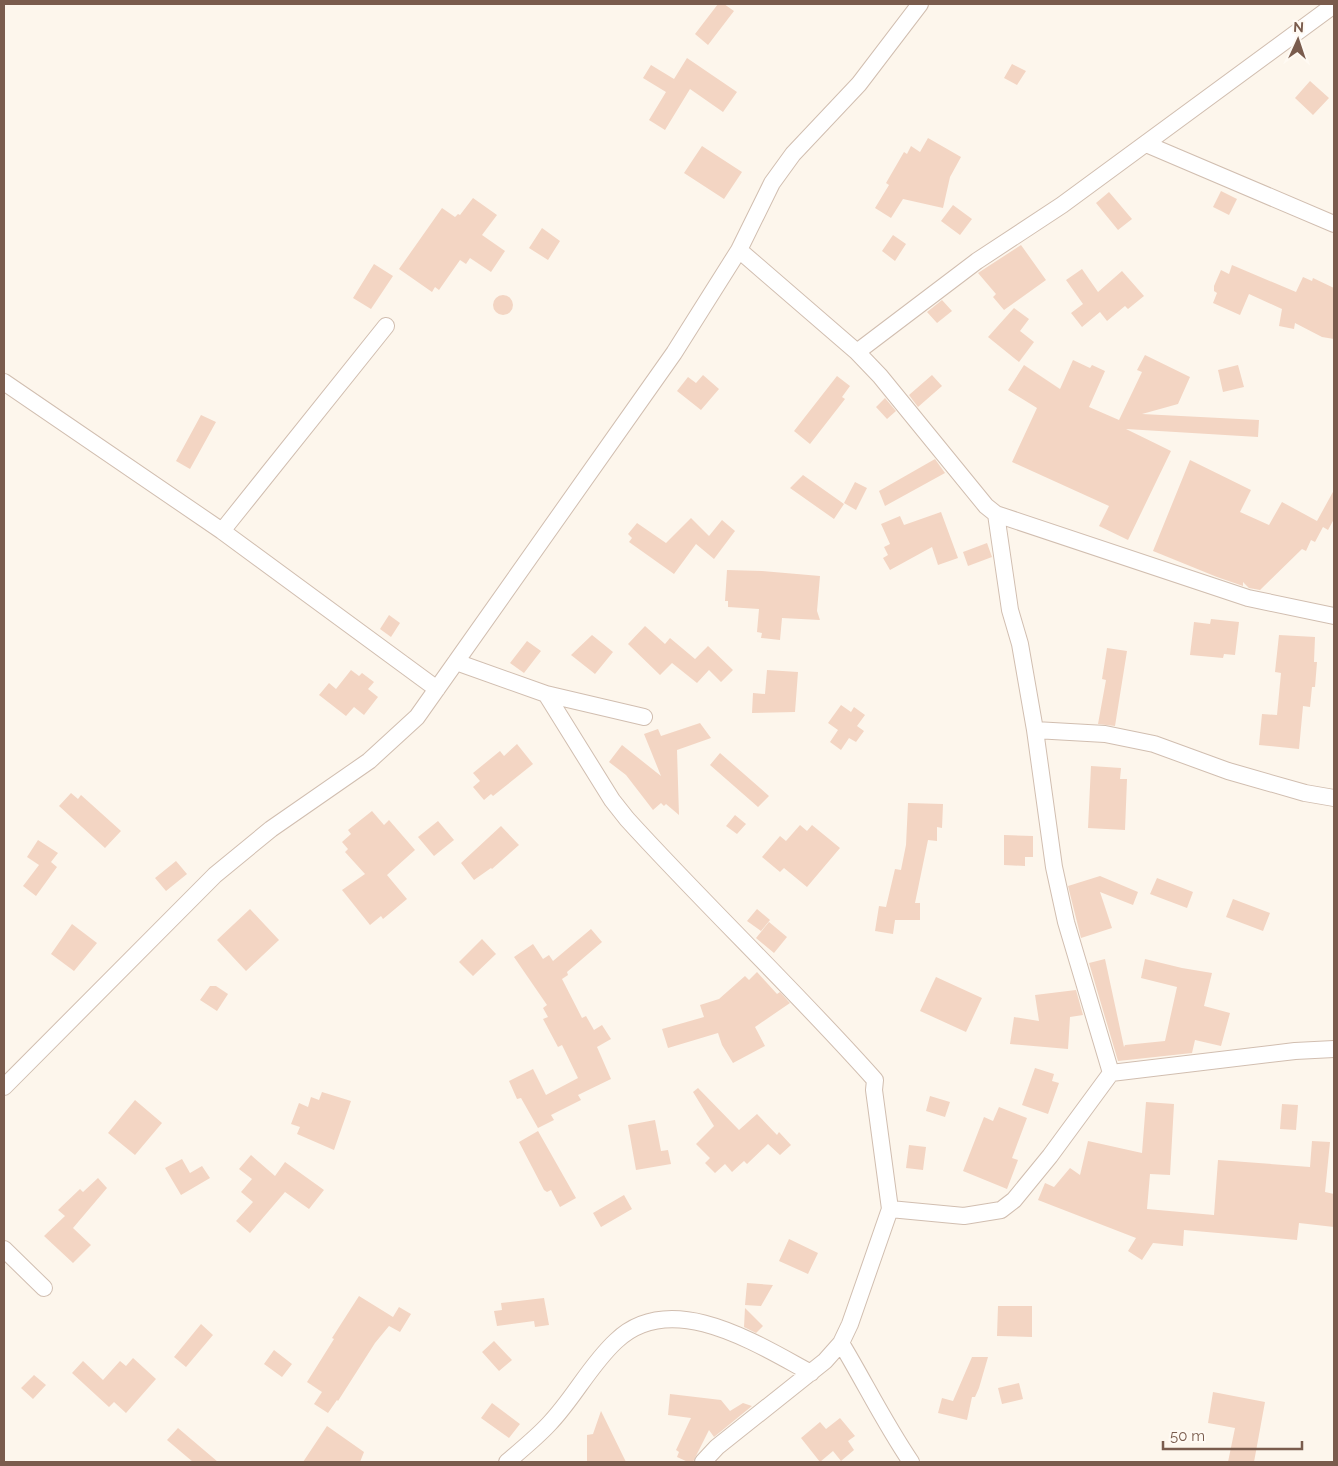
<svg xmlns="http://www.w3.org/2000/svg" width="1338" height="1466" font-family="Raleway,sans-serif">
  <style>
    .building { fill: #f3d5c3 }
    .lines { fill: none; stroke-linecap: round; stroke-linejoin: round }
    .street-casing { stroke: #d1beb0; stroke-width: 18 }
    .street { stroke: #fff; stroke-width: 16 }
  </style>
  <rect width="100%" height="100%" fill="#fdf6ec"/>
  <!-- building -->
  <path class="building" d="M718,4H724L734,11L708,45L695,34Z
    M687,58L737,92L723,112L690,89L665,130L649,120L666,92L643,78L651,65L674,79Z
    M1012,64L1026,71L1017,85L1004,78Z
    M1310,81L1329,98L1313,115L1295,98Z
    M928,138L961,157L950,177L943,208L903,199L891,218L875,208L889,185L886,183L904,152L907,154L911,146L920,152Z
    M702,146L742,172L724,199L684,173Z
    M1221,191L1237,199L1229,215L1213,207Z
    M1109,192L1132,219L1118,230L1096,203Z
    M473,198L497,215L482,235L505,251L491,272L470,258L466,264L460,260L439,290L435,287L432,292L399,269L442,208L455,217L458,214L460,215Z
    M953,205L972,219L960,235L941,221Z
    M542,228L560,241L548,260L529,248Z
    M893,235L906,244L895,261L882,251Z
    M1021,245L1046,280L1004,310L993,297L996,294L978,273Z
    M374,264L393,276L371,309L353,298Z
    M1232,265L1296,292L1303,277L1312,281L1313,278L1334,288V339L1322,337L1295,323L1294,329L1279,326L1282,309L1249,294L1240,315L1213,303L1217,293L1214,291V286L1221,270L1229,274Z
    M1082,269L1098,292L1122,271L1144,296L1128,309L1125,306L1107,321L1100,312L1082,327L1071,313L1083,304L1066,280Z
    M493 305a10 10 0 1 1 20 0a10 10 0 1 1-20 0Z
    M942,300L952,311L937,323L927,312Z
    M1014,308L1029,319L1020,331L1034,342L1019,362L988,337Z
    M1145,355L1190,377L1178,404L1142,414L1259,420L1258,437L1126,429L1171,451L1128,540L1099,526L1109,506L1012,462L1037,408L1008,390L1024,365L1060,389L1073,360L1090,368L1092,365L1105,371L1089,407L1119,420L1142,372L1137,370Z
    M1238,365L1244,387L1223,392L1218,370Z
    M703,375L719,389L701,410L677,391L688,377L696,383Z
    M932,375L942,386L918,407L909,395Z
    M837,376L850,386L842,397L845,399L810,444L794,431Z
    M885,398L896,411L887,419L876,407Z
    M201,415L216,422L190,469L176,461Z
    M935,459L945,473L885,506L879,491Z
    M1190,460L1251,490L1240,512L1269,525L1282,502L1317,521L1334,490V519L1328,530L1323,527L1315,542L1311,540L1306,551L1302,549L1260,590L1249,588L1243,582V586L1217,577L1153,551Z
    M803,475L844,504L834,519L790,488Z
    M855,482L867,488L856,510L844,503Z
    M941,512L958,558L938,565L932,547L890,570L883,558L888,555L884,547L890,544L881,524L900,516L904,525Z
    M691,518L709,536L722,520L735,531L714,559L696,544L674,574L629,542L632,538L628,534L637,523L666,543Z
    M987,543L992,557L968,566L963,552Z
    M727,570L762,571L820,576L817,611L820,620L782,618L780,640L761,638L762,633L757,632L759,609L728,607V601H725Z
    M389,615L400,623L391,637L380,629Z
    M1211,619L1239,622L1235,655L1224,654L1223,658L1190,655L1194,622L1210,624Z
    M645,626L665,644L670,638L695,659L708,646L733,670L721,682L709,670L697,683L672,663L660,675L628,644Z
    M592,635L613,652L595,674L571,655Z
    M1279,635L1315,637L1314,662H1317L1315,687H1312L1310,707L1303,706L1299,749L1259,745L1262,714L1277,715L1281,673L1275,672Z
    M527,641L541,651L524,673L510,663Z
    M1107,648L1127,651L1115,726L1098,724L1106,680L1102,679Z
    M351,670L359,676L362,673L374,682L368,689L378,697L364,715L354,707L346,716L319,695L329,683L336,689Z
    M767,670L798,672L795,712L752,713L753,693L765,694Z
    M841,705L851,712L854,707L865,715L857,726L864,731L856,742L849,738L841,750L830,742L838,730L828,723Z
    M700,723L711,738L677,750L679,815L666,804L664,806L661,803L653,810L626,775L609,762L622,745L661,776L644,734L658,729L661,736Z
    M517,744L533,764L493,796L491,794L484,800L473,787L480,781L473,773L500,751L504,756Z
    M720,753L769,796L758,807L710,765Z
    M1091,766L1121,768L1120,779H1127L1125,830L1088,828Z
    M71,793L78,799L81,795L121,831L105,848L59,806Z
    M908,803L943,804L942,828L937,827V841L928,840L915,903H920V920H895L893,934L875,931L879,906L886,907L895,869L901,870L906,845Z
    M372,811L384,825L389,820L415,850L387,875L407,899L383,919L381,916L370,925L342,890L365,874L345,852L348,849L342,842L351,834L348,830Z
    M735,815L746,824L737,834L726,826Z
    M438,821L454,840L434,856L418,837Z
    M800,825L807,831L812,825L840,848L807,887L784,868L780,872L762,857L780,836L786,841Z
    M501,826L519,845L492,869L491,868L474,880L461,863Z
    M1004,835L1033,836V857H1025V866L1004,865Z
    M38,840L58,853L51,862L57,867L36,896L23,886L39,865L27,857Z
    M176,861L187,874L166,891L155,878Z
    M1100,876L1138,892L1133,905L1100,892L1112,928L1081,938L1068,886Z
    M1157,878L1193,892L1187,908L1150,894Z
    M1233,899L1270,913L1263,931L1226,917Z
    M250,909L279,940L246,971L217,940Z
    M757,909L770,920L761,931L747,921Z
    M769,922L787,937L774,953L756,938Z
    M72,924L97,943L74,971L51,954Z
    M591,929L602,942L567,972L568,975L562,979L582,1018L586,1016L594,1030L602,1025L611,1039L597,1047L611,1079L578,1095L581,1100L551,1115L554,1120L538,1128L521,1098L517,1099L509,1081L533,1069L546,1095L578,1078L562,1045L558,1047L543,1019L548,1017L543,1008L547,1005L514,957L533,944L543,959L549,955L553,961Z
    M482,939L496,954L473,976L459,962Z
    M1105,959L1124,1047L1125,1045L1165,1041L1177,987L1141,978L1145,959L1182,968L1212,973L1204,1006L1230,1013L1221,1046L1195,1040L1192,1053L1118,1061L1089,963Z
    M757,972L777,994L780,992L790,1003L755,1027L765,1046L733,1063L722,1045L718,1033L668,1048L662,1029L704,1017L700,1005L719,999L745,976L749,980Z
    M936,977L982,998L966,1032L920,1011Z
    M210,986H216L228,994L217,1011L200,1000Z
    M1076,990L1083,1015L1070,1017L1068,1049L1010,1044L1014,1017L1039,1021L1035,995Z
    M1035,1068L1054,1074L1052,1081L1059,1083L1048,1114L1022,1105Z
    M698,1088L739,1130L757,1114L777,1135L779,1132L791,1145L780,1155L768,1144L747,1164L744,1161L732,1172L725,1164L715,1173L705,1163L710,1158L696,1144L714,1126L693,1092Z
    M322,1092L351,1101L334,1150L297,1134L300,1127L291,1124L299,1103L308,1107L311,1097L319,1100Z
    M930,1096L950,1102L945,1117L926,1111Z
    M135,1100L162,1123L135,1155L108,1133Z
    M1146,1102L1174,1104L1170,1175L1150,1174L1147,1209L1214,1215L1218,1160L1310,1167L1312,1141L1330,1142L1325,1192L1334,1194V1227L1299,1223L1297,1240L1184,1230L1183,1246L1153,1243L1142,1260L1128,1251L1136,1238L1038,1200L1045,1183L1054,1187L1070,1168L1080,1175L1088,1141L1142,1153Z
    M1282,1104L1298,1105L1296,1130L1280,1129Z
    M999,1107L1027,1118L1012,1158L1018,1160L1007,1189L963,1171L984,1117L993,1121Z
    M655,1120L661,1151L668,1150L671,1164L636,1170L628,1125Z
    M538,1131L576,1198L560,1207L551,1190L547,1192L544,1190L519,1142Z
    M909,1145L926,1147L923,1170L906,1168Z
    M251,1155L275,1176L285,1162L324,1190L309,1209L285,1192L250,1233L236,1221L253,1202L241,1192L252,1179L239,1169Z
    M182,1159L190,1173L202,1166L210,1178L181,1195L165,1168Z
    M98,1178L107,1188L73,1228L91,1245L73,1263L44,1236L65,1216L58,1210L80,1189L83,1192Z
    M624,1195L632,1209L601,1227L593,1213Z
    M789,1239L818,1253L808,1274L779,1261Z
    M747,1283L773,1285L761,1306L745,1305Z
    M359,1296L393,1317L399,1307L411,1314L400,1332L389,1326L375,1343L338,1401L337,1400L328,1413L314,1404L322,1392L307,1382L334,1339L332,1338Z
    M544,1298L549,1325L535,1327L534,1321L497,1326L494,1311L502,1310L501,1303Z
    M998,1306H1032V1337L997,1336Z
    M745,1308L763,1326L756,1333L744,1327Z
    M201,1324L213,1335L186,1367L174,1357Z
    M494,1341L512,1360L499,1371L482,1352Z
    M274,1350L292,1364L282,1377L264,1364Z
    M972,1357H988L979,1388L975,1397H972L967,1420L938,1413L942,1398L953,1401Z
    M133,1358L156,1379L126,1413L114,1402L109,1407L72,1373L83,1361L103,1380L120,1361L126,1366Z
    M34,1375L46,1385L33,1399L21,1388Z
    M1019,1383L1023,1399L1002,1404L998,1388Z
    M1213,1392L1265,1402L1254,1462H1228L1235,1428L1208,1423Z
    M670,1394L721,1400L730,1411L743,1403L752,1406L714,1437L709,1430L693,1462H688L677,1457L679,1452L676,1450L691,1418L668,1415Z
    M492,1403L520,1424L509,1438L481,1418Z
    M601,1411L626,1462L587,1461V1435L593,1434Z
    M840,1418L855,1436L848,1441L854,1450L841,1461L833,1451L820,1462L801,1438L820,1422L826,1429Z
    M327,1426L364,1452L360,1462H303Z
    M178,1428L218,1462H193L167,1440Z"/>
  <g class="lines">
    <!-- street casing -->
    <g class="street-casing">
      <path id="street" d="M1146,144L1334,224
        M739,250L857,352L880,376L986,506L996,514L1248,598L1334,616
        M857,352L977,261L1062,205L1334,5
        M4,382L222,531L437,689
        M996,514L1010,610L1020,644L1035,730L1054,867L1066,922L1111,1073
        M222,531L386,326
        M456,662L546,694L644,717
        M546,694L612,800L627,819C708,908 795,990 875,1080L874,1090L890,1209L850,1324L841,1343L825,1361L717,1447L703,1462
        M1035,730L1105,734L1154,744L1228,771L1305,793L1334,798
        M4,1087L215,875L271,829L369,761L417,717L674,353L739,250L772,183L793,154L859,84L920,4
        M890,1209L964,1216L1001,1210L1014,1200L1050,1156L1111,1073L1295,1051L1334,1049
        M4,1249L44,1288
        M841,1343C865,1383 885,1424 911,1462
        M507,1462C521,1450 536,1438 549,1424C574,1398 590,1365 616,1341C671,1288 757,1344 811,1373"/>
    </g>
    <!-- street -->
    <use href="#street" class="street"/>
  </g>
  <!-- border -->
  <rect width="1338" height="1466" fill="none" stroke="#7a5c4d" stroke-width="10"/>
  <!-- north arrow -->
  <g transform="translate(1298 40) rotate(3)" stroke="#fffaf3" stroke-width="4" paint-order="stroke">
  <path d="M0-4L9 19L0 12L-9 19Z" fill="#7a5c4d"/>
  <text y="-8" font-size="14" font-weight="bold" text-anchor="middle" fill="#7a5c4d">N</text>
  </g>
  <!-- scale -->
  <path d="M1163 1441v8h139v-8" fill="none" stroke="#7a5c4d" stroke-width="2.5"/>
  <text x="1170" y="1441" font-size="15" fill="#7a5c4d" stroke="#fffaf3" stroke-width="4" paint-order="stroke">50 m</text>
</svg>
